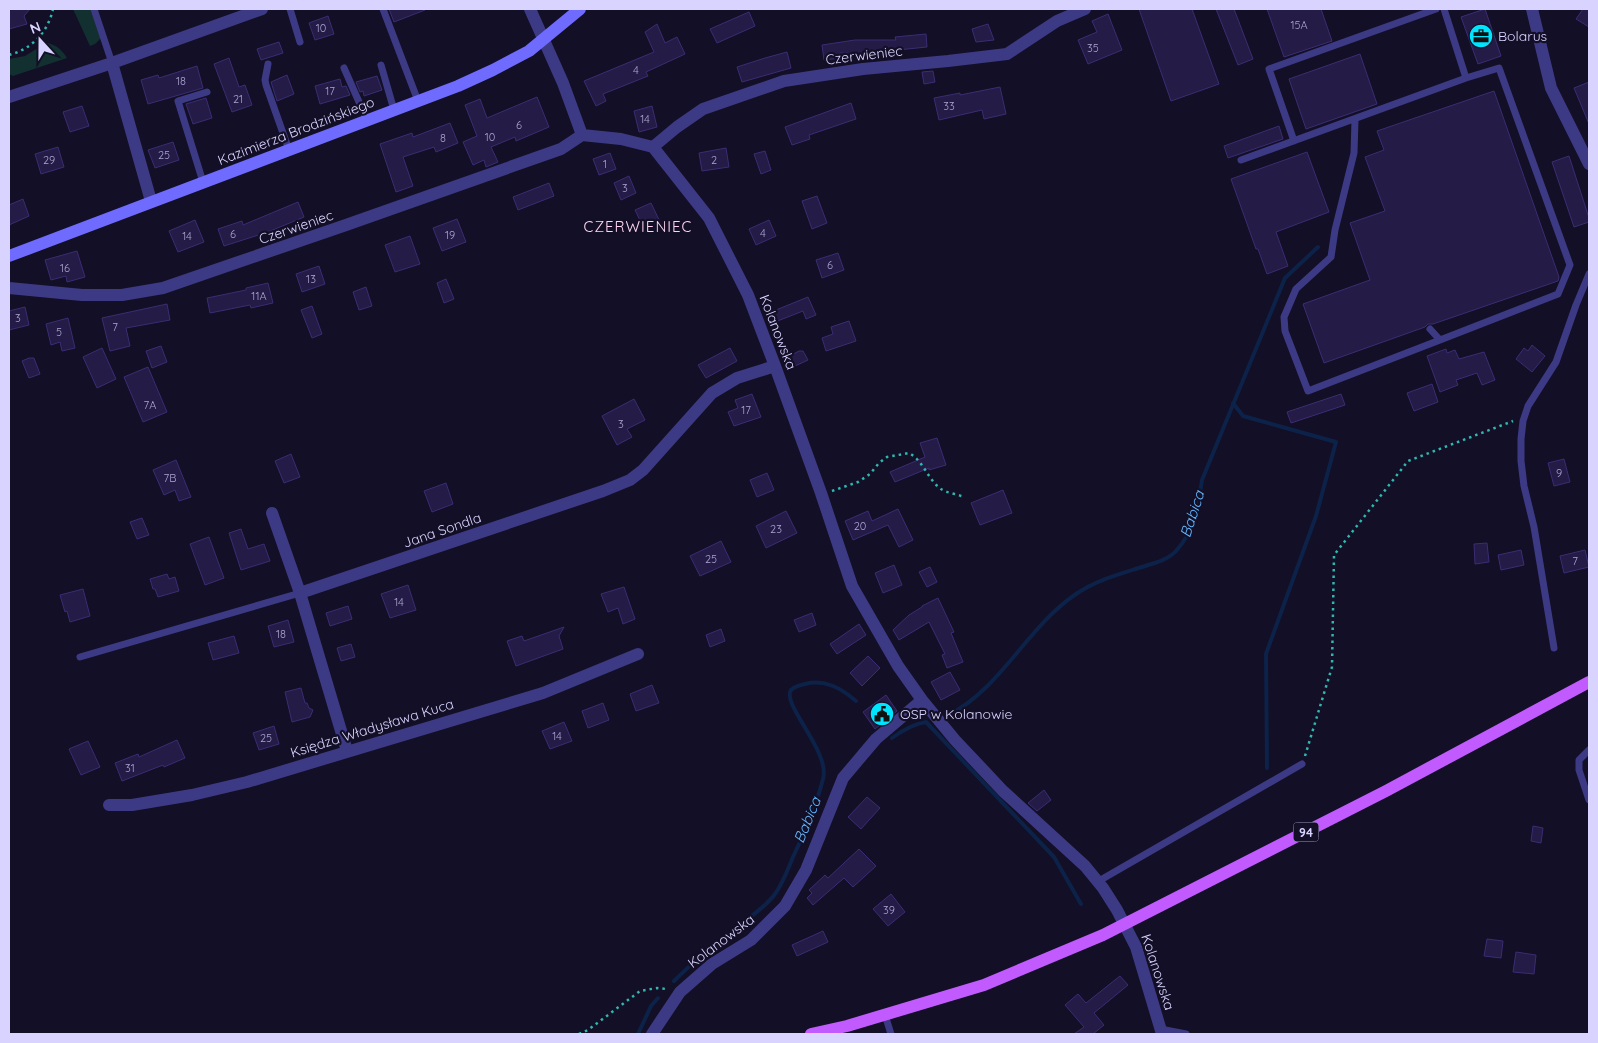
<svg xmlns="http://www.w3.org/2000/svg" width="1598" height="1043" font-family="Quicksand,sans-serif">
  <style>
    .green { fill: #12302f }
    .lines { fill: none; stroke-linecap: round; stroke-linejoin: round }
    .stream { stroke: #0c2248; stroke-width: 4 }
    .building { fill: #241b47; stroke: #3b2d73 }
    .path { stroke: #2fb8b0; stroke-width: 2.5; stroke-dasharray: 2.5 4; stroke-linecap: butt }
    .service { stroke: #3d3a85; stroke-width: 7 }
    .minor { stroke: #3d3a85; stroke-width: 12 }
    .secondary { stroke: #6f6bff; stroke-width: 12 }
    .primary { stroke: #c25bff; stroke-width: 12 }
    .labels { text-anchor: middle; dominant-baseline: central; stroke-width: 4.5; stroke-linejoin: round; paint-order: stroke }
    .number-label { font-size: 11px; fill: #aca6d1 }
    .shield { fill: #130f26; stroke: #9e99be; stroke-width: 1 }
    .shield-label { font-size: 12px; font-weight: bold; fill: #d9d4ff }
    .poi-label { font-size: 14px; fill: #d9d4ff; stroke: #130f26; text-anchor: start }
    .street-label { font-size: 14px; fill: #d9d4ff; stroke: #130f26 }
    .neighbourhood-label { font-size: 15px; letter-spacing: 1px; fill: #ffd6f0; stroke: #130f26 }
    .water-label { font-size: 15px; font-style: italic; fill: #62b6ff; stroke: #130f26 }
  </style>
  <rect width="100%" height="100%" fill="#130f26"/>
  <!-- green -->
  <path class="green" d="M73,9H91L101,38L95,44L90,46Z
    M46,43C56,44 62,50 67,58L13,76L9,74V59L25,56Z"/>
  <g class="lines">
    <!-- stream -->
    <path class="stream" d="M1233,403L1243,416L1336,442L1316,516L1266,654L1267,768
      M947,716C1002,688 1026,628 1076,594C1096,580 1120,574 1142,567C1154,563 1168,560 1176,551C1194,532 1198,505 1202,480L1285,278L1318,247
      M892,738C903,730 913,724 926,722L1054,857L1081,904
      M674,981C693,962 714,945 735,929C747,919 766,907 775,894C783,883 788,869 793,857C805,832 816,806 823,779C831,752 781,704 791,690C794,687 800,685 805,684C825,679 841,688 856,701
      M638,1034L651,1006L658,998"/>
  </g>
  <!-- building -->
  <path class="building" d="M9,9H30L24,16L27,24L9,29Z
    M389,9H425V10L394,22Z
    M1139,9H1192L1219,84L1171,101Z
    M1216,9H1234L1253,59L1238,65Z
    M1267,9H1321L1332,41L1284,57Z
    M1485,9L1501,56L1478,64L1461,17Z
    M1583,9H1589V27L1576,19Z
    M749,12L755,26L717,43L710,29Z
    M1108,14L1122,50L1088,64L1078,40L1097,32L1092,21Z
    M328,16L334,34L315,40L309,23Z
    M657,24L665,43L677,37L685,54L646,72L648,76L603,94L606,101L596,106L584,81L654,52L645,32Z
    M988,24L994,40L976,42L972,29Z
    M926,34L927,47L878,52V54L840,53L841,58L824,60L822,45L855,40H896L895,37Z
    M279,42L283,53L261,60L257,49Z
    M787,52L791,68L742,82L737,67L765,58Z
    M1360,54L1377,104L1306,129L1289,79Z
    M229,58L239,87L245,85L252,105L232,112L214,64Z
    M197,66L203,88L148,104L141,80L158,75L159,78Z
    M933,71L935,82L924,84L922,72Z
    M287,75L294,94L277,101L271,82Z
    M377,76L382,90L364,96L363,91L360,92L356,82Z
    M340,79L342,87L346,86L350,95L320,104L315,86Z
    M1589,82V124L1574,88Z
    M1000,87L1006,114L984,119L982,110L939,120L934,98L960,93V95Z
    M1494,91L1559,277L1558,281L1433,324H1428L1425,327L1324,363L1303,304L1370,280L1350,223L1385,211L1365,157L1384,150L1377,131Z
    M537,97L549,127L516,141L515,137L491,147L498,162L486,167L484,160L473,165L463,142L477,136L465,105L480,99L487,118Z
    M206,98L212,118L193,124L186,104Z
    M851,103L856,119L809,135L810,139L792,145L785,127Z
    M82,106L89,126L70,132L63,112Z
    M652,106L657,127L639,132L634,111Z
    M450,123L458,143L436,152L434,147L403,157L413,186L396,192L380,144L412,133L413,137Z
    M1279,126L1283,139L1228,158L1224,146Z
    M173,142L179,160L155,168L148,150Z
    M58,147L64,167L41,174L35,154Z
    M726,148L729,167L702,171L699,153Z
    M765,151L771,170L761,174L754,154Z
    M1307,152L1329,212L1276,232L1288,266L1267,274L1258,249H1256L1231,179Z
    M610,153L616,169L599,175L593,159Z
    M1569,156L1589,218V222L1574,227L1552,162Z
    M629,176L636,193L621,200L614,183Z
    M549,183L554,196L518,210L513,197Z
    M817,196L827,223L812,229L802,201Z
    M23,199L29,216L9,225V205Z
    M298,202L304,217L268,232L224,246L218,229L242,221L243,225Z
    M651,203L662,226L646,233L635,210Z
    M457,219L466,242L442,251L433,228Z
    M195,220L204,242L178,252L169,231Z
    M769,220L776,236L756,245L749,229Z
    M410,236L420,264L395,272L385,245Z
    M77,251L85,277L67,282L66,276L51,280L45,260Z
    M838,253L844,270L822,278L816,260Z
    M319,266L325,284L302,292L296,274Z
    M446,279L454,299L444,303L437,283Z
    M268,283L273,303L251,308L250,305L210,313L207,298L246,290V288Z
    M366,287L372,306L359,310L353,292Z
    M808,297L816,315L806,319L803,311L775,322L771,312Z
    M167,304L170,320L126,328L130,346L110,351L102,318Z
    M312,306L322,334L312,338L301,310Z
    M25,307L29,325L9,330V311Z
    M68,318L75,348L62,351L60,342L51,345L46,324Z
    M849,321L856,341L826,351L822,338L833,334L831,327Z
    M1532,345L1545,356L1532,372L1516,359L1524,348L1528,351Z
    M161,346L167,362L152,368L146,351Z
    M102,348L116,379L97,388L83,357Z
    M730,348L737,361L706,378L698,365Z
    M1446,349L1447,353L1455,350L1459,359L1484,352L1495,380L1482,385L1477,373L1456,380L1458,385L1440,392L1427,356Z
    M799,351H803L808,360L793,367L788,357Z
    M29,358H34L40,374L29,378L22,361Z
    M148,367L167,412L143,422L124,377Z
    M1432,384L1438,402L1414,411L1407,393Z
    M752,394L761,417L734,426L728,412L738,408L735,400Z
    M1341,394L1345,405L1291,423L1287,412Z
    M634,399L645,420L627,429L632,437L617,445L602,416Z
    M937,438L946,465L929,470V468L895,482L890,472L925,457L920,443Z
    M291,454L300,477L284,483L275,461Z
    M1564,459L1570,482L1554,486L1548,463Z
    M176,460L191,497L179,501L175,490L164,495L153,470Z
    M767,473L774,490L757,497L750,480Z
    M446,483L453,504L432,512L424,491Z
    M1003,490L1012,513L980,525L971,503Z
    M898,509L913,540L899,547L888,525L853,540L845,521L868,511L872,521Z
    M786,511L797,533L766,548L756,526Z
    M142,518L149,535L137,539L130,522Z
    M241,529L248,549L264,544L270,561L241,570L229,533Z
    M209,537L224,578L205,585L190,544Z
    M721,541L731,562L700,576L690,556Z
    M1487,543L1489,562L1475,564L1474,544Z
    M1521,550L1524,565L1501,570L1498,555Z
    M1585,550L1589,567L1564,573L1560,556Z
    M894,565L902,585L883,593L875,573Z
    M930,567L937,582L927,587L919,572Z
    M167,574L169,579L175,577L179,591L158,597L155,589H153L150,579Z
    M408,585L416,610L390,618L381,594Z
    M624,587L635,619L623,624L618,608L608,612L601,594Z
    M83,589L90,616L70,622L67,611L65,612L60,595Z
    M938,598L954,632L951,633L963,662L947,668L942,655L945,654L929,622L899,640L893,630L909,615L922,607V606Z
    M348,606L352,619L330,626L326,613Z
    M812,613L816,625L799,632L794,620Z
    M288,620L294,642L274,647L268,626Z
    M859,624L866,635L837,654L830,644Z
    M564,627L559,636L563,649L516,666L507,641L522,636L524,641Z
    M721,629L725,641L710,647L706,635Z
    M234,636L239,653L213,660L208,643Z
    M351,644L355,657L341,661L337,648Z
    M868,656L880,668L862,686L850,673Z
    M950,672L960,690L941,700L931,682Z
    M652,685L659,703L636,711L630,694Z
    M301,688L305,703H307L309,708L313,710L310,717L292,722L285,692Z
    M886,695L897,711L875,729L863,712Z
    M603,703L609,720L588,728L582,711Z
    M564,722L572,741L550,749L542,731Z
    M274,726L279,744L259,750L253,733Z
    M177,740L185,758L164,767L163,765L122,781L115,763L138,754L139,757Z
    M88,741L100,767L81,775L69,749Z
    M1044,790L1051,800L1037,811L1028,803Z
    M867,797L880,808L861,829L848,817Z
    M1533,826L1543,828L1541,843L1531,841Z
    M859,849L876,866L853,887L844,878L813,905L807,898L812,893L809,890L825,875L828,878Z
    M891,894L905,912L888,926L873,909Z
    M823,931L828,942L797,956L792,945Z
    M1487,939L1503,941L1501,958L1484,956Z
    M1516,952L1536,955L1534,974L1513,972Z
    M1120,976L1128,985L1094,1013L1104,1025L1093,1034H1074L1084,1027L1065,1005L1078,994L1086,1003Z"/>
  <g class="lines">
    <!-- path -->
    <path class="path" d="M9,55C32,49 48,32 53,9
      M832,491L858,482L870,474L879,463L887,457L909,453C924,461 927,479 941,489C947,493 957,494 964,497
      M1305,756L1332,667L1334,555L1408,461L1513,421
      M579,1034L588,1030L640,991L657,988L666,989"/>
    <!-- service -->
    <path class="service" d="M94,9L112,63
      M290,9L300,42
      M383,9L418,101
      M268,64L265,80L266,85L289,150
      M381,65L394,110
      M344,68L367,120
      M1355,120L1354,153L1335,230L1331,257L1296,289L1284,317L1285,331L1308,391L1440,340
      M1294,141L1269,69L1436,9
      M1241,160L1466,78
      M203,182L178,101L207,92
      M1430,329L1440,340L1558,294L1570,265L1499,68L1466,78L1444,9
      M1554,648L1534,527L1524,486L1521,461V439L1523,421L1528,406L1556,362L1576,305L1589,274
      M80,657L300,593
      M1589,750L1579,760V770L1589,800
      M1097,882L1302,764
      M885,1015L891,1034
      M1160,1029L1186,1034"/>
    <!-- minor -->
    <path class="minor" d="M530,9L563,83L582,135
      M1532,9L1551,88L1589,164
      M112,63L151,201
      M9,97L112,63L262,9
      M582,135L621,139L653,147L709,218L748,295L775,366L821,493L852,586L898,666L922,700L955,740L1003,791L1085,866L1103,888L1117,910L1136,947L1162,1034
      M653,147L677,127L703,109L784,81L863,69L948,61L1007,54L1057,21L1085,9
      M9,288L82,295H122L163,288L346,225L561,149L582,135
      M272,513L300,593L347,751
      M300,593L603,491L630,480L643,470L712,393L737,378L775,366
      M109,805H132L192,795L247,782L543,693L638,654
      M652,1034L680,992L712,964L751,940L785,906L806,870L843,778L876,739L922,700"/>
    <!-- secondary -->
    <path class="secondary" d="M9,256L458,86L493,70L529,51L580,9"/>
    <!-- primary -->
    <path class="primary" d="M811,1034L847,1026L984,985L1103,935L1386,791L1589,682"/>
  </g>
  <!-- icons -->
  <defs>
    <g id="office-disc" transform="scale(1.25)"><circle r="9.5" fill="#00e5ff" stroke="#130f26"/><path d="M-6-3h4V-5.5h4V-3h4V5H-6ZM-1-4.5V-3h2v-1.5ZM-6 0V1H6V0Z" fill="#111"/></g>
    <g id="civic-disc" transform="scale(1.25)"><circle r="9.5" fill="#00e5ff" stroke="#130f26"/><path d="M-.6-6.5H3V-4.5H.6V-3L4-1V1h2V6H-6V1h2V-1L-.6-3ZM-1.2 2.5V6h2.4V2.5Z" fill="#111"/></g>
  </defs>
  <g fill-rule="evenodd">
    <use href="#office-disc" x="1481" y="36"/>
    <use href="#civic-disc" x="882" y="714"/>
  </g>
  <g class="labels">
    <!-- number labels -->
    <g class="number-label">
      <text x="1299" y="25">15A</text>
      <text x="321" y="28">10</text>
      <text x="1093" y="48">35</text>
      <text x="636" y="70">4</text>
      <text x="181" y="81">18</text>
      <text x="330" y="91">17</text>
      <text x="238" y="99">21</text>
      <text x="949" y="106">33</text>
      <text x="645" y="119">14</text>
      <text x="519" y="125">6</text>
      <text x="490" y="137">10</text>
      <text x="443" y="138">8</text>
      <text x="164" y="155">25</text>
      <text x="49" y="160">29</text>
      <text x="714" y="160">2</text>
      <text x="605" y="164">1</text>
      <text x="625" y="188">3</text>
      <text x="763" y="233">4</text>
      <text x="233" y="234">6</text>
      <text x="450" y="235">19</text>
      <text x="187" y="236">14</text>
      <text x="830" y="265">6</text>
      <text x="65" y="268">16</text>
      <text x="311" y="279">13</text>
      <text x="259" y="296">11A</text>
      <text x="18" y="318">3</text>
      <text x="115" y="327">7</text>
      <text x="59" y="332">5</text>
      <text x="150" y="405">7A</text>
      <text x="746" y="410">17</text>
      <text x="621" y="424">3</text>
      <text x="1559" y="473">9</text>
      <text x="170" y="478">7B</text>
      <text x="860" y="526">20</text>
      <text x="776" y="529">23</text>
      <text x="711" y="559">25</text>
      <text x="1575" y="561">7</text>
      <text x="399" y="602">14</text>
      <text x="281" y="634">18</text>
      <text x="557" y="736">14</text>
      <text x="266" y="738">25</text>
      <text x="130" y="768">31</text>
      <text x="889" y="910">39</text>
    </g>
    <!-- shield labels -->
    <rect class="shield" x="1293.5" y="822.5" width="25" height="19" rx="4"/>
    <g class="shield-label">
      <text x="1306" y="832">94</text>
    </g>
    <!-- poi labels -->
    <g class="poi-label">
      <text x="1498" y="36">Bolarus</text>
      <text x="900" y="714">OSP w Kolanowie</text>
    </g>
    <!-- street labels -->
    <g class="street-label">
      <text transform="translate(864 55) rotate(-7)">Czerwieniec</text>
      <text transform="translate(296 131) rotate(-21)">Kazimierza Brodzińskiego</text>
      <text transform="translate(296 227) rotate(-19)">Czerwieniec</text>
      <text transform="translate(778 332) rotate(69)">Kolanowska</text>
      <text transform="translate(442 530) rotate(-19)">Jana Sondla</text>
      <text transform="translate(372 728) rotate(-17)">Księdza Władysława Kuca</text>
      <text transform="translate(721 941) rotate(-37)">Kolanowska</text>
      <text transform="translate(1158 972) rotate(72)">Kolanowska</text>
    </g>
    <!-- neighbourhood labels -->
    <g class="neighbourhood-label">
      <text x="638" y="226">CZERWIENIEC</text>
    </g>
    <!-- water labels -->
    <g class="water-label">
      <text transform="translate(1192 514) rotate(-72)">Babica</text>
      <text transform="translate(807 820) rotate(-68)">Babica</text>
    </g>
  </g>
  <!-- border -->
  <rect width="1598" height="1043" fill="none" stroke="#d9d4ff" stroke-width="20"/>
  <!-- north arrow -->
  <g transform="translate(40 40) rotate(339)" stroke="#130f26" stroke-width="4" paint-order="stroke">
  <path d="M0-4L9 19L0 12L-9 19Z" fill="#d9d4ff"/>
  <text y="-8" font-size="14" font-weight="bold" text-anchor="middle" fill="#d9d4ff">N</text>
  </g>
</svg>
